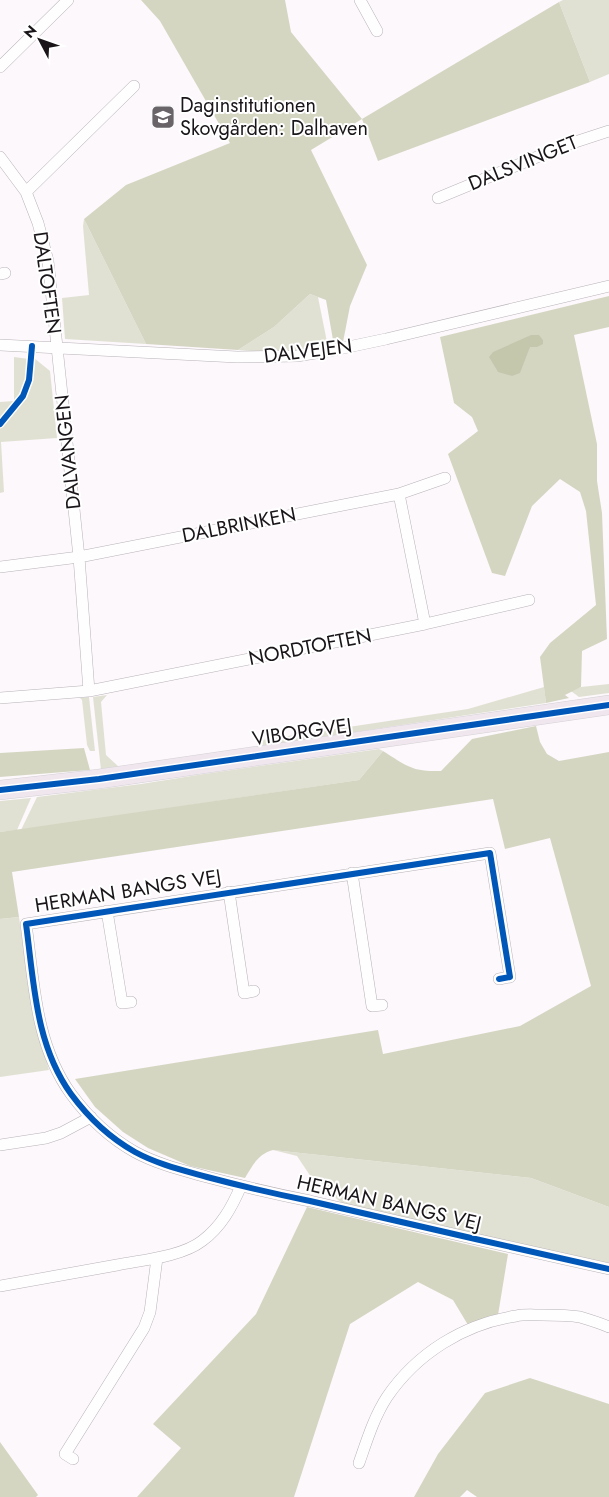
<svg xmlns="http://www.w3.org/2000/svg" width="609" height="1497" font-family="Jost,sans-serif">
  <style>
    .green { fill: #e1e1d3 }
    .forest { fill: #d5d6c2 }
    .water { fill: #c5c7ad }
    .lines { fill: none; stroke-linecap: round; stroke-linejoin: round }
    .minor-casing { stroke: #b8b3b7; stroke-width: 12 }
    .primary-casing { stroke: #d5d2d5; stroke-width: 20 }
    .minor { stroke: #fffeff; stroke-width: 11 }
    .primary { stroke: #efe6ee; stroke-width: 19 }
    .cycleway-casing { stroke: #fff; stroke-width: 9 }
    .cycleway { stroke: #0057b8; stroke-width: 6 }
    .labels { text-anchor: middle; dominant-baseline: central; stroke-width: 4; stroke-linejoin: round; paint-order: stroke }
    .poi-label { font-size: 20px; fill: #191519; stroke: #fff; text-anchor: start }
    .street-label { font-size: 20px; fill: #191519; stroke: #fff }
  </style>
  <rect width="100%" height="100%" fill="#fdf8fc"/>
  <!-- green -->
  <path class="green" d="M563,0H609V74L590,82L559,2Z
    M84,219L146,344L65,339L62,298L89,295L83,226Z
    M310,294L318,297L328,347C298,351 269,353 238,350L274,327Z
    M14,357L29,359C27,375 24,391 14,405C10,411 4,415 0,420V402L14,401Z
    M34,358L50,371L57,438L1,442L4,492L0,493V427C20,405 34,390 34,358Z
    M609,684V693L579,697L571,691L581,687Z
    M544,687L546,703L263,746L262,740L468,709Z
    M107,695L101,702L106,755L119,767L101,770L93,697Z
    M89,697L95,751H90L87,745L82,700L80,698Z
    M379,749L383,751L359,780L21,830L37,797L141,784L204,774Z
    M31,798L17,830L0,832V801Z
    M19,917L33,1016L49,1070L0,1077V919Z
    M273,1150L531,1178L609,1207V1265L342,1203L313,1180L297,1156Z"/>
  <!-- forest -->
  <path class="forest" d="M141,0H285L291,32L362,119L559,2L590,82L378,161L362,119L311,150L367,265L350,306L343,342L333,340L326,300L310,294L274,327L238,350L146,344L84,219L126,185L230,143L160,21Z
    M609,296V327L574,335L597,444V481L602,513L607,639L582,651L581,687L565,695L569,698L546,703L540,657L550,643L596,605L586,511L580,492L560,479L532,506L505,576L492,573L448,454L478,431L472,417L454,403L440,337Z
    M536,726L540,742L547,754L559,761L609,752V1207L531,1178L273,1150C258,1154 253,1165 245,1178L190,1166L148,1148L123,1132L95,1107L75,1079L378,1030L383,1054L520,1026L591,986L550,838L505,849L493,799L12,872L19,917L0,919V832L359,780L383,751C407,766 412,772 441,771L472,739Z
    M84,748L90,770L0,777V753Z
    M307,1207L508,1254L498,1315L468,1325L453,1300L418,1282L350,1324L294,1497H137L181,1448L153,1424L256,1314Z
    M530,1378L609,1404V1497H477L467,1490L460,1497H414L438,1454L485,1393Z
    M0,1442L38,1495L36,1497H0Z"/>
  <!-- water -->
  <path class="water" d="M531,335H539L543,340V344L537,347H530L520,373L512,376L498,372L489,357L493,352Z"/>
  <g class="lines">
    <!-- minor casing -->
    <g class="minor-casing">
      <path id="minor" d="M360,0L377,31
        M0,67L68,0
        M0,157L26,192L38,223L48,261L79,557L89,691
        M26,192L134,86
        M438,198L566,145L609,131
        M0,274L5,273
        M0,345L237,357L297,356L334,350L386,339L609,286
        M399,494L425,624
        M0,567L79,557L399,494L445,478
        M0,698L89,691L425,624L529,600
        M352,873L372,1006L382,1005
        M229,892L244,993L254,991
        M107,911L122,1003L131,1002
        M499,979L510,977L490,853L26,924C34,982 35,1044 71,1094C88,1117 110,1138 135,1152C157,1164 182,1170 207,1177C241,1186 275,1194 310,1201C410,1224 509,1247 609,1269
        M0,1145L46,1138L61,1133L91,1117
        M0,1286C39,1279 78,1272 117,1265C142,1260 181,1257 202,1241C221,1227 232,1207 241,1186
        M73,1459L65,1454L144,1328L150,1312L157,1258
        M359,1463C367,1440 374,1417 387,1397C417,1353 464,1324 516,1316C524,1314 533,1315 542,1315C554,1315 568,1315 580,1317C590,1320 600,1323 609,1327"/>
    </g>
    <!-- primary casing -->
    <g class="primary-casing">
      <path id="primary" d="M0,790L99,779L609,705"/>
    </g>
    <!-- minor -->
    <use href="#minor" class="minor"/>
    <!-- primary -->
    <use href="#primary" class="primary"/>
    <!-- cycleway casing -->
    <g class="cycleway-casing">
      <path id="cycleway" d="M0,424L23,396L29,380L32,346
        M0,790L99,779L609,705
        M499,979L510,977L490,853L26,924C34,982 35,1044 71,1094C88,1117 110,1138 135,1152C157,1164 182,1170 207,1177C241,1186 275,1194 310,1201C410,1224 509,1247 609,1269"/>
    </g>
    <!-- cycleway -->
    <use href="#cycleway" class="cycleway"/>
  </g>
  <!-- icons -->
  <defs>
    <g id="school-square" transform="scale(1.25)"><rect x="-9" y="-9" width="18" height="18" rx="4" fill="#696468" stroke="#fff"/><path d="M0-5L7-2L0 1L-7-2ZM-4 1L0 2.5L4 1V4Q0 6-4 4Z" fill="#fff"/></g>
  </defs>
  <g fill-rule="evenodd">
    <use href="#school-square" x="163" y="117"/>
  </g>
  <g class="labels">
    <!-- poi labels -->
    <g class="poi-label">
      <text x="180" y="105">Daginstitutionen<tspan x="180" dy="23">Skovgården: Dalhaven</tspan></text>
    </g>
    <!-- street labels -->
    <g class="street-label">
      <text transform="translate(523 163) rotate(-22)">DALSVINGET</text>
      <text transform="translate(47 283) rotate(82)">DALTOFTEN</text>
      <text transform="translate(308 351) rotate(-7)">DALVEJEN</text>
      <text transform="translate(68 452) rotate(-96)">DALVANGEN</text>
      <text transform="translate(239 525) rotate(-11)">DALBRINKEN</text>
      <text transform="translate(310 647) rotate(-11)">NORDTOFTEN</text>
      <text transform="translate(302 732) rotate(-8)">VIBORGVEJ</text>
      <text transform="translate(128 891) rotate(-9)">HERMAN BANGS VEJ</text>
      <text transform="translate(389 1203) rotate(13)">HERMAN BANGS VEJ</text>
    </g>
  </g>
  <!-- north arrow -->
  <g transform="translate(40 40) rotate(311)" stroke="#ffffff" stroke-width="4" paint-order="stroke">
  <path d="M0-4L9 19L0 12L-9 19Z" fill="#191519"/>
  <text y="-8" font-size="14" font-weight="bold" text-anchor="middle" fill="#191519">N</text>
  </g>
</svg>
